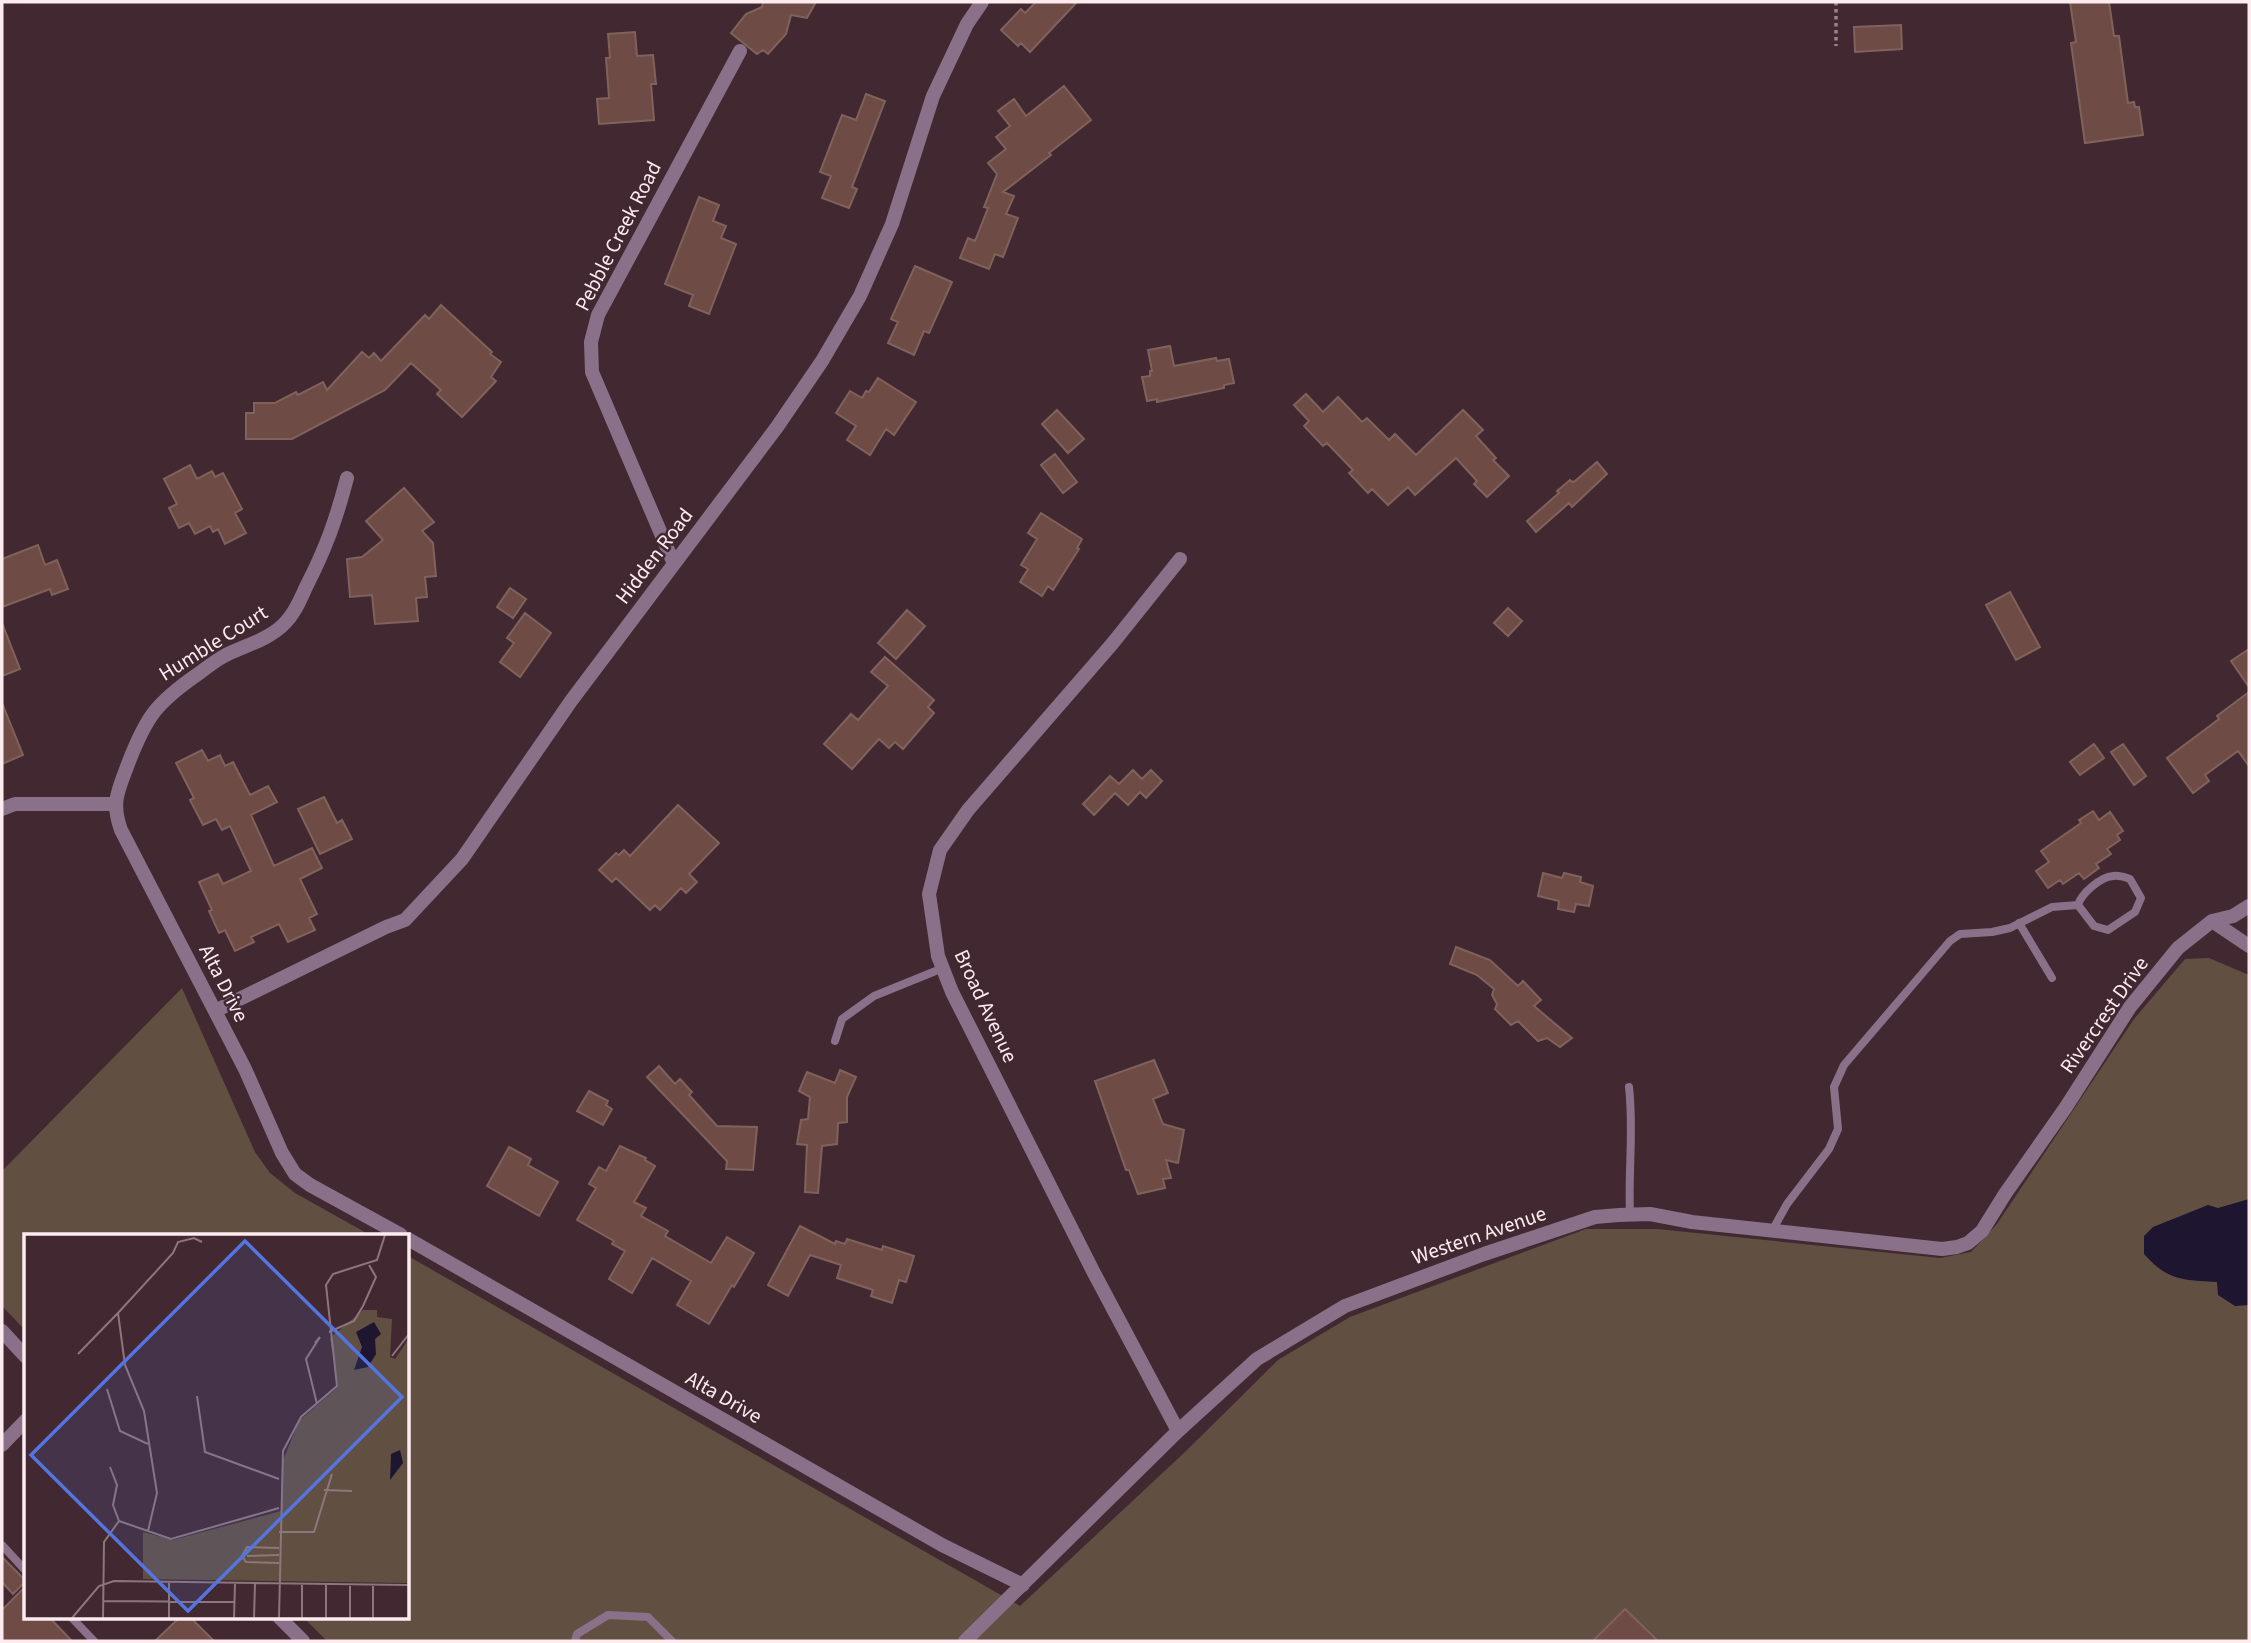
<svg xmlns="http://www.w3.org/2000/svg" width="2251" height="1643" font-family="'Source Sans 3',sans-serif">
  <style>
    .green { fill: #615042 }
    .water { fill: #1e1630 }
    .building { fill: #6e4b45; stroke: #80625c; stroke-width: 2 }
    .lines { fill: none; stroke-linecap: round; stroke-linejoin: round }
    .path { stroke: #9a838a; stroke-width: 3.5; stroke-dasharray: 3.5 3.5; stroke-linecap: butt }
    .service { stroke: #8a7089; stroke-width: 8 }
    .minor { stroke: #8a7089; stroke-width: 14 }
    .tertiary { stroke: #8a7089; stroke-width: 14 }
    .labels { text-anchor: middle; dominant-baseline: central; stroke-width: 5; stroke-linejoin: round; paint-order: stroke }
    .street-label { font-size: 21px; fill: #fdebf0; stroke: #422830 }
    .inset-road { fill: none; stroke: #8d767d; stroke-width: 2 }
    .view { fill: #5575de; fill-opacity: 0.15; stroke: #5575de; stroke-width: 3.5 }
    .inset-edge { fill: none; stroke: #fdebf0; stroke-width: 3.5 }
  </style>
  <rect width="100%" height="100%" fill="#422830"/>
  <!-- green -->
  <path class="green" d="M2209,958L2249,975V1641H327L303,1617H408V1256L1020,1606L1185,1452L1278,1360L1350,1317L1586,1229H1657L1940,1258L1971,1252L1997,1224L2134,1019L2185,959Z
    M182,988L255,1152L270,1173L295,1193L370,1235H26V1331L2,1306V1171Z"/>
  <!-- water -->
  <path class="water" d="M2249,1199V1305L2235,1306L2218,1295L2217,1282C2183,1280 2168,1281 2144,1254V1236L2153,1227L2208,1205L2218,1208Z"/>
  <!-- building -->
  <path class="building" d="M763,2H816L807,18L791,15L786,34L768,54L763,50L757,54L731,33L746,14L762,7Z
    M1036,2H1077L1030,52L1021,43L1018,46L1001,30L1021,9L1025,13Z
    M2070,2H2109L2114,36H2119L2128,103L2134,102L2135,107H2139L2143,135L2085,143L2071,43L2076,42Z
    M1901,25L1902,49L1855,52L1854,27Z
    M635,32L637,56L653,55L656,84H651L654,120L599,124L597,99L609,98L606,58H610L608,34Z
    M1064,86L1091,120L1049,153L1051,155L1003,192L1014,196L1006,214L1018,218L1003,257L995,254L989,269L960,258L968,238L975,241L988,208L984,207L997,174L988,163L1006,149L996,137L1010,126L998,111L1014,99L1026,116Z
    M866,94L885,101L852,187L857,189L849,208L822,198L831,176L820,172L842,115L856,120Z
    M699,197L719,205L713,221L726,226L721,238L736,244L709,314L689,306L693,295L665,284Z
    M915,266L952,282L929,333L924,331L914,355L888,343L898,322L891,319Z
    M441,305L492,352L490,354L501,362L491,377L496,381L462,417L437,394L441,390L411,363L385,390L292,439H246V413H254V403H275L296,392L298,395L323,382L327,390L362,352L369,358L374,353L381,361L425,315L429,319Z
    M1170,346L1174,366L1216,358L1217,361L1229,359L1234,383L1224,385V388L1157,402V399L1147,401L1142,377L1150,376V371H1152L1148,350Z
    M878,378L916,402L894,435L886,429L870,455L847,440L856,426L836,413L850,391L862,398L866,391L869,392Z
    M1306,394L1323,412L1338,397L1362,422L1367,418L1389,440L1395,434L1416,455L1463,410L1483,430L1476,436L1496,458L1493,460L1509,476L1487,497L1474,484L1477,481L1456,458L1415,495L1408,487L1388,505L1372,489L1368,493L1349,473L1353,470L1327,443L1323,446L1304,426L1309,421L1294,405Z
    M1057,410L1084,439L1068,453L1042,424Z
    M1055,454L1077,482L1063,493L1041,465Z
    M1597,462L1607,474L1572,507L1569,503L1536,532L1527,521L1559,493L1557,491L1570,480L1572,482L1575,481Z
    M190,465L197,479L212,471L215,477L223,473L242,509L235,513L246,533L225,544L218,529L213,532L210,526L195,534L189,523L179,528L169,508L177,504L164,479Z
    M404,488L434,522L422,531L433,543L436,576L425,577L427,597L416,598L418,621L375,624L372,595L350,597L347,559L362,557L383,540L366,521Z
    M1041,513L1082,539L1077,548L1079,549L1053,590L1048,586L1042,596L1020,582L1028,569L1021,565L1037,539L1028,533Z
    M38,545L45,565L57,560L68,589L52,595L50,589L2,607V559Z
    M510,588L526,599L513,618L497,607Z
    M2010,592L2040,647L2016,660L1986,605Z
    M1508,608L1522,621L1508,636L1494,623Z
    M907,610L925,626L896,659L878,643Z
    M525,613L551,633L520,677L500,662L514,643L507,638Z
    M2,623L20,669L2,676Z
    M2249,649V687L2231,661Z
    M885,657L934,700L928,707L934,713L903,749L895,742L889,748L879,739L852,769L824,744L851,714L858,720L888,686L871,672Z
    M2249,692V766L2238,751L2205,775L2209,781L2193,793L2167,758L2219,719L2217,716Z
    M2,703L23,755L2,764Z
    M2094,744L2104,758L2080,775L2070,762Z
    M2123,744L2146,776L2134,785L2111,752Z
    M202,750L208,761L220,755L225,766L233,762L250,795L268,786L277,802L251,815L274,866L312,848L322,868L300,879L317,914L309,918L315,930L288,942L279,924L251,937L254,942L235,951L225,930L219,933L209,911L212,910L199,882L218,874L223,884L251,871L230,826L222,830L216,819L203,825L190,800L194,798L176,763Z
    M1133,770L1142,779L1151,770L1162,781L1146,798L1140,792L1128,805L1115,793L1094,815L1083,804L1110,776L1119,784Z
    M324,797L337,823L342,820L352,839L320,854L298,809Z
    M678,805L719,843L689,874L697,882L686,893L681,888L660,910L655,905L650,910L616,878L612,882L599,870L616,853L619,855L624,850L630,856Z
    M2093,811L2099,820L2110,812L2123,831L2117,835L2120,840L2107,849L2111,854L2096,864L2099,868L2084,879L2079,873L2063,884L2060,880L2048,888L2036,871L2049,862L2041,851L2081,823L2079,820Z
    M1543,873L1562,878L1564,873L1581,877L1580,882L1593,886L1589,906L1576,904L1574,912L1558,909L1559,901L1538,896Z
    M1456,947L1490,960L1518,986L1523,981L1541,1000L1534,1006L1572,1038L1560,1047L1547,1038L1538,1041L1518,1021L1511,1025L1495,1009L1497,1004L1492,995L1494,989L1477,975L1450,964Z
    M1154,1060L1168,1093L1153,1099L1163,1124L1184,1130L1178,1163L1166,1160L1171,1178L1163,1179L1165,1188L1138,1194L1129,1170H1126L1095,1081Z
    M659,1066L675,1084L680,1079L692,1092L689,1095L717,1126L757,1127L753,1170L726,1169L727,1161L647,1077Z
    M840,1070L856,1077L847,1097V1122L838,1123L837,1144L822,1146L818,1193L805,1192L807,1145L797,1144L801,1120L808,1119L810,1097L799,1091L807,1072L835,1083Z
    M589,1091L608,1101L606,1105L612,1109L603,1125L577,1111Z
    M620,1146L646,1158L645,1160L655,1166L634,1202L646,1208L641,1216L668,1231L665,1236L711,1263L727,1237L754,1253L734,1287L732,1285L709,1324L677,1305L691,1281L652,1258L632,1293L609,1279L625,1251L612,1244L614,1241L577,1220L596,1188L589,1184L599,1167L606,1171Z
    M509,1147L531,1159L528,1165L558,1182L539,1216L487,1186Z
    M800,1226L835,1244L836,1241L845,1244L847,1239L882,1250L883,1246L914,1256L906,1282L899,1280L892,1303L871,1296L873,1290L837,1278L841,1265L810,1255L788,1296L768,1285Z
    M2,1557L26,1581L13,1594L2,1582Z
    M26,1586V1617H49L72,1641H2V1610Z
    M1625,1609L1658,1641H1593Z
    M180,1617H190L214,1641H155Z"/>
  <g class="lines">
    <!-- path -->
    <path class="path" d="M1836,2V46"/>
    <!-- service -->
    <path class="service" d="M2019,923L2052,978
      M835,1041L842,1019L874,996L943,968
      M1629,1087C1634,1130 1628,1172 1630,1214
      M1772,1231L1787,1204L1829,1149L1838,1129L1834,1087L1844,1065L1950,941L1960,934L1992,932L2010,928L2052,907L2078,905L2094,926L2108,930L2135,912L2141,898L2130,879C2124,877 2119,875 2113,876C2100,877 2081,894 2078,905
      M2,1545L26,1571
      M71,1617L94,1641
      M575,1641L577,1634L608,1615L648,1617L672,1641"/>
    <!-- minor -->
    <path class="minor" d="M347,478C336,520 326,548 306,587C300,600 295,613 285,623C269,640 243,646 224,656C215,661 206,668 198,674C156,703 146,717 128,764C118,791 111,802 121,830L245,1069L282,1153L295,1174L310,1185L401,1235
      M674,564L592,372L591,342L598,315L740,51
      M2,809L15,804H115
      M2212,921L2249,946
      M215,1011L386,927L405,920L462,859L571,701L777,427L822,361L860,296L892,224L933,96L967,24L982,2
      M408,1239L942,1545L1023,1585
      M1178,1431L1094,1273L952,992L938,956L929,894L940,850L968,810L1112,644L1180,559
      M2,1445L26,1420
      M965,1641L1178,1431L1257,1359L1345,1306L1484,1254L1595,1217L1619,1215L1650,1214L1692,1222L1942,1249L1957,1247L1968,1243L1982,1231L2005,1194L2066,1107L2130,1007L2178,948L2212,921L2233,916L2249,906"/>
    <!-- tertiary -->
    <path class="tertiary" d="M2,1331L26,1357
      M279,1617L303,1641"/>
  </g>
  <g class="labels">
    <!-- street labels -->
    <g class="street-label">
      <text transform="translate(618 236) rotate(-63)">Pebble Creek Road</text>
      <text transform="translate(654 556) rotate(-53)">Hidden Road</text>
      <text transform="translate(213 643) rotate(-32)">Humble Court</text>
      <text transform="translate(224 983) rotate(63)">Alta Drive</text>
      <text transform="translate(986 1006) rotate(65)">Broad Avenue</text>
      <text transform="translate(2104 1015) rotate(-55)">Rivercrest Drive</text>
      <text transform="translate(1479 1235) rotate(-19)">Western Avenue</text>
      <text transform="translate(724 1397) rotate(30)">Alta Drive</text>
    </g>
  </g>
  <!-- overview -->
  <g transform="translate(24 1234)">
    <rect width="385" height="385" fill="#422830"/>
    <path d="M339,76H353V83L368,85L366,123L371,125L385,104V349L119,345V298L149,306L257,277L258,229L275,187L314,153L306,104Z" fill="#615042"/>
    <path d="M350,88L357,100L351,105L352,120L344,133L330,136L338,113L332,98ZM376,216L379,229L366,246L367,220Z" fill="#1e1630"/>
    <path class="inset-road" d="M94,79L149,19L154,8L170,4L178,8M305,98L330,87L339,72L352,43L345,31M291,109L296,103L282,125L293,170M54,120L94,79L101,131L120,177L133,259L124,297M368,122L385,100M83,155L96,197L124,210M173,162L181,218L255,245M86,233L93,251L89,271L95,287M300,256L328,257M95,287L147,305L255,274M255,298H290L308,240M255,314L223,313L218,322L222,328L255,329M223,322L255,321M145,348V384M278,350V384M326,350V384M79,367L210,368M48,384L75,352L90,347L385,351M79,384L80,308L95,287M210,384L211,349M230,384L231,349M255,384L259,217L277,183L313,152L302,51L309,40L353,26L361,1M302,384V350M349,384V351"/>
    <path class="view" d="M221,7L378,163L164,377L7,221Z"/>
    <rect width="385" height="385" class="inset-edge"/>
  </g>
  <!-- border -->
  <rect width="2251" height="1643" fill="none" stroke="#fdebf0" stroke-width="7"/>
</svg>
